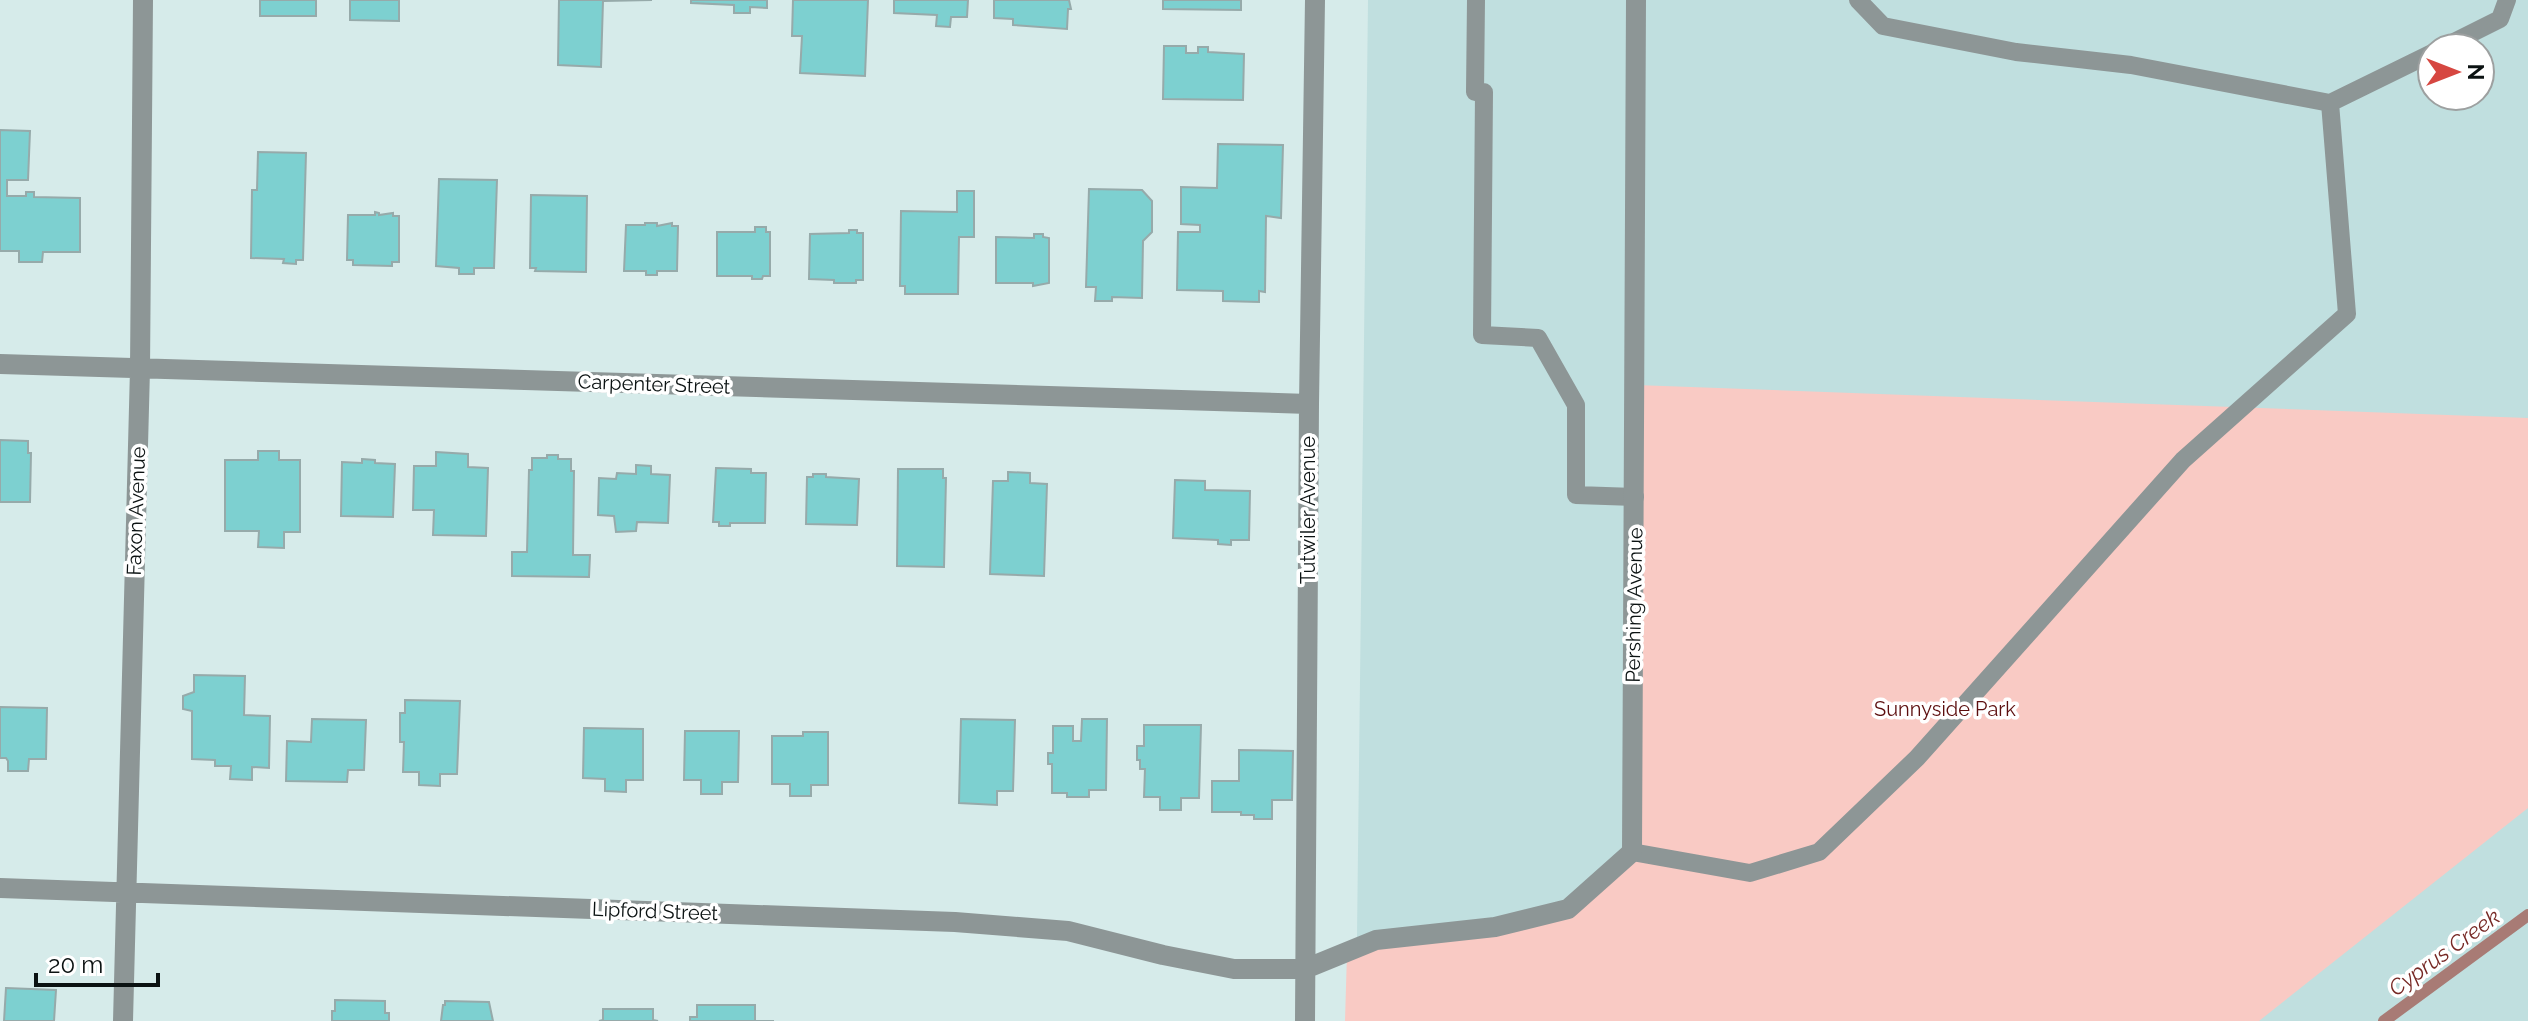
<svg xmlns="http://www.w3.org/2000/svg" width="2528" height="1021" font-family="Raleway,sans-serif">
  <style>
    .built { fill: #c0dfdf; fill-rule: evenodd }
    .green { fill: #f9cac4 }
    .lines { fill: none; stroke-linecap: round; stroke-linejoin: round }
    .stream { stroke: #a87b75; stroke-width: 12 }
    .building { fill: #7dd0d0; stroke: #96aaaa; stroke-width: 2 }
    .service { stroke: #8d9696; stroke-width: 18 }
    .minor { stroke: #8d9696; stroke-width: 20 }
    .labels { text-anchor: middle; dominant-baseline: central; stroke-width: 7; stroke-linejoin: round; paint-order: stroke }
    .street-label { font-size: 20px; fill: #0b1212; stroke: #fff }
    .park-label { font-size: 20px; fill: #5c0e0e; stroke: #fff }
    .water-label { font-size: 22px; font-style: italic; fill: #772925; stroke: #fff }
  </style>
  <rect width="100%" height="100%" fill="#d6ebea"/>
  <!-- built -->
  <path class="built" d="M1368,0H2528V1021H1356ZM2432,48H2480V96H2432Z"/>
  <!-- green -->
  <path class="green" d="M1636,385L2528,418V808L2259,1021H1345L1347,953L1567,909L1632,852Z"/>
  <g class="lines">
    <!-- stream -->
    <path class="stream" d="M2384,1021L2528,915"/>
  </g>
  <!-- building -->
  <path class="building" d="M260,0H316V16H260Z
    M350,0H399V21L350,20Z
    M559,0H652L603,1L601,67L558,65Z
    M691,0H767V8L750,7V13H734V5L691,3Z
    M793,0H868L865,76L800,73L802,36H792Z
    M894,0H968L967,17H951L950,27L936,26L937,15L894,13Z
    M994,0H1069L1071,9H1068L1067,29L1013,25V19L994,18Z
    M1163,0H1241V10L1163,9Z
    M1164,46H1186V53H1198V47H1208V52L1244,54L1243,100L1163,99Z
    M0,130L30,131L28,180H7V196H26V192H34V197L80,198V252H43L42,262H19V251H0Z
    M1218,144L1283,145L1281,218L1266,216L1265,292L1259,291V302L1223,301V291L1177,290L1178,232H1200V225L1181,224V187L1217,188Z
    M258,152L306,153L303,260H296V264L283,263L284,259L251,258L252,190H257Z
    M439,179L497,180L494,268H474V274H459V268L436,266Z
    M1089,189L1142,190L1152,201V232L1143,241L1142,298L1112,297V301H1095L1096,287H1086Z
    M957,191H974V237H959L958,294H905V286H900L901,211L957,212Z
    M531,195L587,196L586,272L535,271L536,268H530Z
    M375,212L379,213V215L393,213V216H399V262H392V266L353,265V260H347L348,215H375Z
    M645,223H657V226L672,223V226H678L677,271H657V275H646V271H624L626,225H645Z
    M755,227H766V232H770V276H763L762,279H752V276H717V232H755Z
    M849,230H857V233H863V280H856V283H834V280L809,279L810,234L849,233Z
    M1034,234H1043V237L1049,238V283L1033,286V283H996V237L1034,238Z
    M0,440L28,441V453H31L30,502H0Z
    M258,451H279V460H300V532H284V548L258,547L259,531H225V460H258Z
    M436,452L468,454V467L488,468L486,536L433,535L434,510H413L414,466H436Z
    M547,455H558V459H571V471H574L573,555H590L589,577L512,576V552H527L529,470H532V458H547Z
    M362,459L375,460V463L395,464L393,517L341,516L342,462L362,463Z
    M636,465L651,466V474L670,475L668,523L637,522L636,531L616,532L614,516L598,515L599,478L616,479L617,473L636,474Z
    M716,468L751,469V473H766L765,523H730V526H719V522H713Z
    M898,469H943V478H946L944,567L897,566Z
    M1008,472L1030,473V483L1047,484L1044,576L990,574L993,481H1008Z
    M813,474H826V477L859,479L857,525L806,524L807,477H813Z
    M1175,480L1205,481V490L1250,491L1249,540H1231V545L1218,544V540L1173,538Z
    M194,675L245,676L244,715L270,716L269,768L252,767V780L230,779L231,766H215V760L192,759V711L183,709V696L194,692Z
    M405,700L460,701L457,774H440V786L419,785V772H403L404,742H400V713H405Z
    M0,707L47,708L46,759H29L28,771H8V761L6,758H0Z
    M312,719L366,720L364,770H348L347,782L286,781L287,741L311,742Z
    M961,719L1015,720L1013,791H997V805L959,803Z
    M1082,719H1107L1106,790H1089V797H1067V793H1052V764H1048V753H1053V726H1073V741H1081Z
    M1144,725H1201L1199,798H1181V810H1160V797H1144L1145,769H1140V760H1137V746H1144Z
    M584,728L643,729V780H626V792L605,791V779L583,778Z
    M685,731H739L738,782H722V794H701V780H684Z
    M803,732H828V785H811V796H790V784H772V736H803Z
    M1239,750L1293,751L1292,800H1272V819H1254V815H1241V812H1212V781H1239Z
    M6,988L56,990L54,1021H4Z
    M335,1000L385,1001V1013H389V1021H332V1011H335Z
    M445,1001L489,1002L493,1021H441L443,1005H445Z
    M697,1005H755V1021H774H690V1017H697Z
    M603,1009H653V1020L658,1021H599L603,1020Z"/>
  <g class="lines">
    <!-- service -->
    <path class="service" d="M1476,0L1475,92H1484L1482,335L1538,338L1576,405V495L1635,497
      M1858,0L1883,26L2016,52L2131,65L2330,103L2432,53
      M2442,48L2500,19L2507,0
      M1632,852L1750,873L1819,852L1917,758L2183,460L2347,314L2330,103"/>
    <!-- minor -->
    <path class="minor" d="M0,364L1309,404
      M0,888L955,922L1068,931L1163,955L1234,969H1305L1376,940L1495,927L1568,909L1632,852L1636,0
      M123,1021L140,369L143,0
      M1305,1021L1309,404L1315,0"/>
  </g>
  <g class="labels">
    <!-- street labels -->
    <g class="street-label">
      <text transform="translate(654 384) rotate(2)">Carpenter Street</text>
      <text transform="translate(1308 510) rotate(-90)">Tutwiler Avenue</text>
      <text transform="translate(136 511) rotate(-88)">Faxon Avenue</text>
      <text transform="translate(1634 605) rotate(-89)">Pershing Avenue</text>
      <text transform="translate(655 911) rotate(2)">Lipford Street</text>
    </g>
    <!-- park labels -->
    <g class="park-label">
      <text x="1945" y="709">Sunnyside Park</text>
    </g>
    <!-- water labels -->
    <g class="water-label">
      <text transform="translate(2444 952) rotate(-36)">Cyprus Creek</text>
    </g>
  </g>
  <!-- north arrow -->
  <g transform="translate(2456 72) rotate(90)"><circle r="38" fill="#ffffff" stroke="#9da0a0" stroke-width="2"/>
  <path d="M0-6L14 30L0 20L-14 30Z" fill="#d64741"/>
  <text y="-12" font-size="22" font-weight="bold" text-anchor="middle" fill="#0b1212">N</text>
  </g>
  <!-- scale -->
  <path d="M36 973v12h122v-12" fill="none" stroke="#0b1212" stroke-width="4"/>
  <text x="48" y="973" font-size="24" fill="#0b1212" stroke="#ffffff" stroke-width="6" paint-order="stroke">20 m</text>
</svg>
